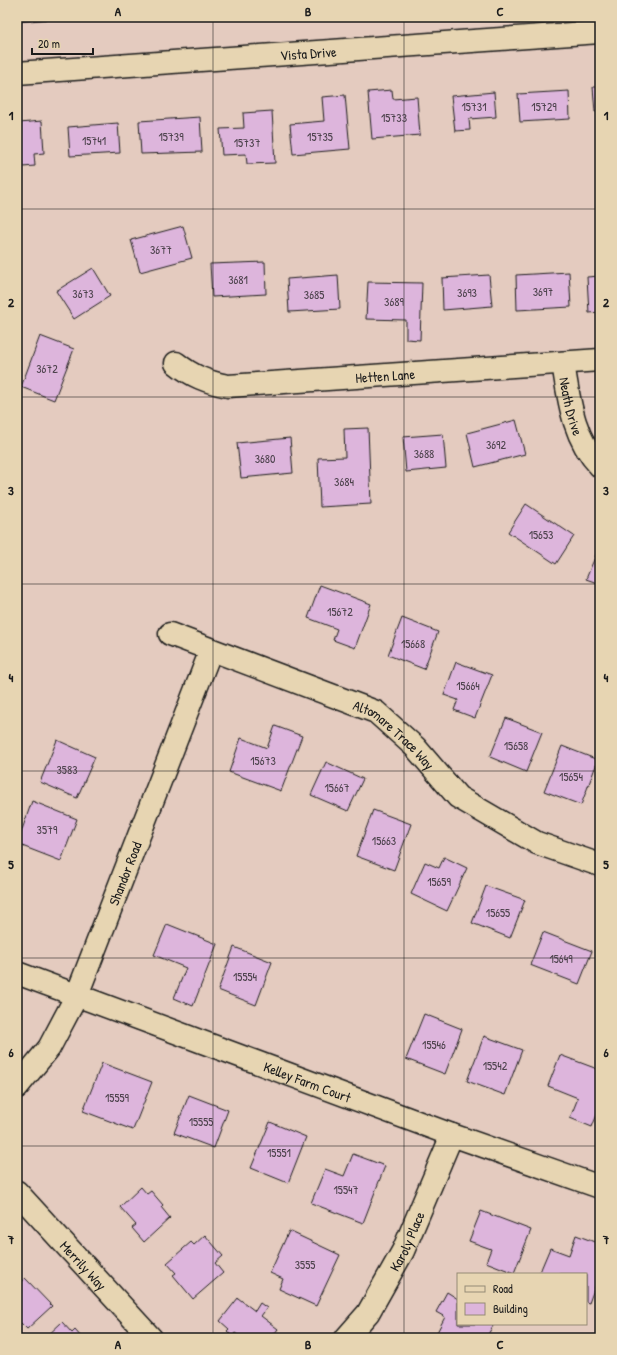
<svg xmlns="http://www.w3.org/2000/svg" width="617" height="1355" font-family="'Patrick Hand',sans-serif">
  <style>
    .building { fill: #ddb5dc; stroke: #1c1c1c }
    .lines { fill: none; stroke-linecap: round; stroke-linejoin: round }
    .minor-casing { stroke: #1c1c1c; stroke-width: 25 }
    .minor { stroke: #e7d5b2; stroke-width: 22 }
    .grid { fill: none; stroke: #1c1c1c; stroke-width: 1; stroke-opacity: 0.55 }
    .labels { text-anchor: middle; dominant-baseline: central; stroke-width: 3.5; stroke-linejoin: round; paint-order: stroke }
    .number-label { font-size: 12px; fill: #4c424c }
    .street-label { font-size: 14px; fill: #1c1c1c; stroke: #e7d5b2 }
    .neatline { fill: none; stroke: #1c1c1c; stroke-width: 1.5 }
    .grid-label { font-size: 13px; text-anchor: middle; font-weight: bold; fill: #1c1c1c }
  </style>
  <rect width="100%" height="100%" fill="#e4cbbf"/>
  <filter id="ink" filterUnits="userSpaceOnUse"><feTurbulence type="fractalNoise" baseFrequency=".025" numOctaves="2"/><feDisplacementMap in="SourceGraphic" scale="8" xChannelSelector="R" yChannelSelector="G"/><feConvolveMatrix kernelMatrix="1 2 1 2 8 2 1 2 1" color-interpolation-filters="sRGB"/></filter>
  <g filter="url(#ink)">
    <!-- building -->
    <path class="building" d="M17,17H52V19L17,22Z
      M593,87H600V111L595,112Z
      M392,90L393,99L417,97L420,135L372,139L368,92Z
      M569,91L570,119L520,122L518,94Z
      M494,92L496,117L469,119L470,130L455,131L451,96Z
      M345,95L350,149L293,154L290,124L324,121L322,97Z
      M272,111L275,163L247,164L246,154L222,155L220,129L244,128L243,113Z
      M200,117L202,152L141,154L139,121Z
      M42,121L44,153L34,154L35,166L23,167L22,155H17V127H19V123Z
      M118,123L120,153L70,156L68,127Z
      M183,226L192,258L140,272L131,240Z
      M265,262L266,294L212,297L210,264Z
      M93,268L110,296L74,319L56,291Z
      M569,272L571,307L517,310L516,275Z
      M338,275L340,309L289,312L287,279Z
      M489,275L492,306L443,310L442,278Z
      M600,276V312L589,313L587,277Z
      M368,282L422,283L420,340L406,339V320L366,319Z
      M40,336L74,349L54,400L21,387Z
      M516,420L525,454L475,467L467,433Z
      M368,428L371,504L320,507L318,458L345,457L344,429Z
      M443,434L446,468L406,472L403,437Z
      M290,438L293,473L241,478L237,443Z
      M526,504L574,536L556,564L508,532Z
      M600,545V584L586,579Z
      M320,585L371,604L355,648L333,640L337,629L308,618Z
      M402,618L438,632L424,669L388,655Z
      M456,662L492,675L475,718L454,710L458,700L444,695Z
      M506,718L542,732L526,772L490,757Z
      M275,726L302,736L281,791L229,772L241,738L267,748Z
      M57,740L95,757L77,798L40,782Z
      M562,746L598,760L581,805L544,791Z
      M326,762L363,779L348,811L311,795Z
      M32,801L77,819L61,861L17,844Z
      M373,810L411,824L394,870L356,856Z
      M444,857L467,868L447,911L411,894L425,862L439,868Z
      M486,886L525,900L510,938L472,923Z
      M167,924L217,944L193,1006L174,998L186,968L154,955Z
      M543,932L592,951L579,984L530,965Z
      M234,947L272,962L256,1005L218,990Z
      M424,1014L462,1029L445,1074L406,1059Z
      M484,1036L522,1050L505,1095L467,1081Z
      M560,1055L600,1070V1107L592,1127L570,1118L578,1098L548,1086Z
      M102,1063L152,1082L133,1130L83,1111Z
      M189,1095L228,1110L214,1148L174,1133Z
      M270,1122L306,1137L288,1183L251,1168Z
      M353,1154L385,1166L363,1223L311,1203L325,1169L344,1176Z
      M141,1187L147,1194L151,1191L163,1205L161,1207L170,1218L144,1242L132,1228L136,1225L120,1207Z
      M481,1211L531,1230L514,1273L486,1262L491,1249L469,1241Z
      M289,1231L340,1255L316,1306L279,1289L283,1279L270,1273Z
      M205,1235L223,1256L215,1263L223,1273L193,1299L173,1275L176,1273L167,1263L191,1242L194,1245Z
      M576,1235L600,1244V1273L589,1303L586,1302V1274H539L550,1248L569,1255Z
      M25,1278L52,1306L27,1329L21,1323L17,1327V1285Z
      M447,1292L458,1299V1324H494L486,1338H434L445,1317L436,1312Z
      M238,1298L255,1311L260,1303L267,1308L261,1316L278,1329L271,1338H242L235,1333L232,1336L227,1331L229,1329L220,1321Z
      M62,1322L72,1333L75,1330L82,1338H45Z"/>
    <g class="lines">
      <!-- minor casing -->
      <g class="minor-casing">
        <g id="minor">
          <path id="s1" d="M17,73L600,32"/>
          <path id="s2" d="M176,363C192,376 207,382 228,386L600,360"/>
          <path id="s3" d="M563,363C569,400 573,438 600,466"/>
          <path id="s4" d="M170,634L376,712L415,747L458,797L537,843L600,865"/>
          <path id="s5" d="M17,973L452,1135L600,1187"/>
          <path id="s6" d="M17,1087L49,1048L77,995L211,650"/>
          <path id="s7" d="M17,1192L151,1338"/>
          <path id="s8" d="M346,1338L368,1313L403,1251L452,1135"/>
        </g>
      </g>
      <!-- minor -->
      <use href="#minor" class="minor"/>
    </g>
  </g>
  <!-- grid -->
  <path class="grid" d="M213,17V1338M404,17V1338M17,209H600M17,397H600M17,584H600M17,771H600M17,958H600M17,1146H600"/>
  <g class="labels">
    <!-- number labels -->
    <g class="number-label">
      <text x="474" y="106">15731</text>
      <text x="544" y="106">15729</text>
      <text x="394" y="117">15733</text>
      <text x="171" y="136">15739</text>
      <text x="320" y="136">15735</text>
      <text x="94" y="140">15741</text>
      <text x="247" y="142">15737</text>
      <text x="161" y="249">3677</text>
      <text x="238" y="279">3681</text>
      <text x="543" y="291">3697</text>
      <text x="467" y="292">3693</text>
      <text x="83" y="293">3673</text>
      <text x="314" y="294">3685</text>
      <text x="394" y="301">3689</text>
      <text x="47" y="368">3672</text>
      <text x="496" y="444">3692</text>
      <text x="424" y="453">3688</text>
      <text x="265" y="458">3680</text>
      <text x="344" y="481">3684</text>
      <text x="541" y="534">15653</text>
      <text x="340" y="611">15672</text>
      <text x="413" y="643">15668</text>
      <text x="468" y="685">15664</text>
      <text x="516" y="745">15658</text>
      <text x="263" y="760">15673</text>
      <text x="67" y="769">3583</text>
      <text x="571" y="776">15654</text>
      <text x="337" y="787">15667</text>
      <text x="47" y="829">3579</text>
      <text x="384" y="840">15663</text>
      <text x="439" y="881">15659</text>
      <text x="498" y="912">15655</text>
      <text x="561" y="958">15649</text>
      <text x="245" y="976">15554</text>
      <text x="434" y="1044">15546</text>
      <text x="495" y="1065">15542</text>
      <text x="117" y="1097">15559</text>
      <text x="201" y="1121">15555</text>
      <text x="279" y="1152">15551</text>
      <text x="346" y="1189">15547</text>
      <text x="305" y="1264">3555</text>
    </g>
    <!-- street labels -->
    <g class="street-label">
      <text stroke="none"><textPath href="#s1" startOffset="292">Vista Drive</textPath></text>
      <text stroke="none"><textPath href="#s2" startOffset="215">Hetten Lane</textPath></text>
      <text stroke="none"><textPath href="#s3" startOffset="44">Neath Drive</textPath></text>
      <text stroke="none"><textPath href="#s4" startOffset="248">Altomare Trace Way</textPath></text>
      <text stroke="none"><textPath href="#s6" startOffset="241">Shandor Road</textPath></text>
      <text stroke="none"><textPath href="#s5" startOffset="310">Kelley Farm Court</textPath></text>
      <text stroke="none"><textPath href="#s8" startOffset="115">Karoly Place</textPath></text>
      <text stroke="none"><textPath href="#s7" startOffset="99">Merrily Way</textPath></text>
    </g>
  </g>
  <!-- margin -->
  <rect width="617" height="1355" fill="none" stroke="#e7d5b2" stroke-width="44"/>
  <!-- legend -->
  <rect x="457" y="1273" width="130" height="52" fill="#e7d5b2" stroke="#968b76"/>
  <rect x="465" y="1286" width="20" height="6" fill="#e7d5b2" stroke="#968b76"/>
  <text x="493" y="1293" font-size="12" fill="#1c1c1c">Road</text>
  <rect x="465" y="1303" width="20" height="12" fill="#ddb5dc" stroke="#968b76"/>
  <text x="493" y="1313" font-size="12" fill="#1c1c1c">Building</text>
  <!-- scale -->
  <path d="M32 48v6h61v-6" fill="none" stroke="#1c1c1c" stroke-width="2"/>
  <text x="38" y="48" font-size="12" fill="#1c1c1c" stroke="#e7d5b2" stroke-width="3" paint-order="stroke">20 m</text>
  <rect x="22" y="22" width="573" height="1311" class="neatline"/>
  <g class="grid-label">
    <text x="118" y="16">A</text>
    <text x="308" y="16">B</text>
    <text x="500" y="16">C</text>
    <text x="11" y="120">1</text>
    <text x="606" y="120">1</text>
    <text x="11" y="307">2</text>
    <text x="606" y="307">2</text>
    <text x="11" y="495">3</text>
    <text x="606" y="495">3</text>
    <text x="11" y="682">4</text>
    <text x="606" y="682">4</text>
    <text x="11" y="869">5</text>
    <text x="606" y="869">5</text>
    <text x="11" y="1057">6</text>
    <text x="606" y="1057">6</text>
    <text x="11" y="1244">7</text>
    <text x="606" y="1244">7</text>
    <text x="118" y="1349">A</text>
    <text x="308" y="1349">B</text>
    <text x="500" y="1349">C</text>
  </g>
</svg>
